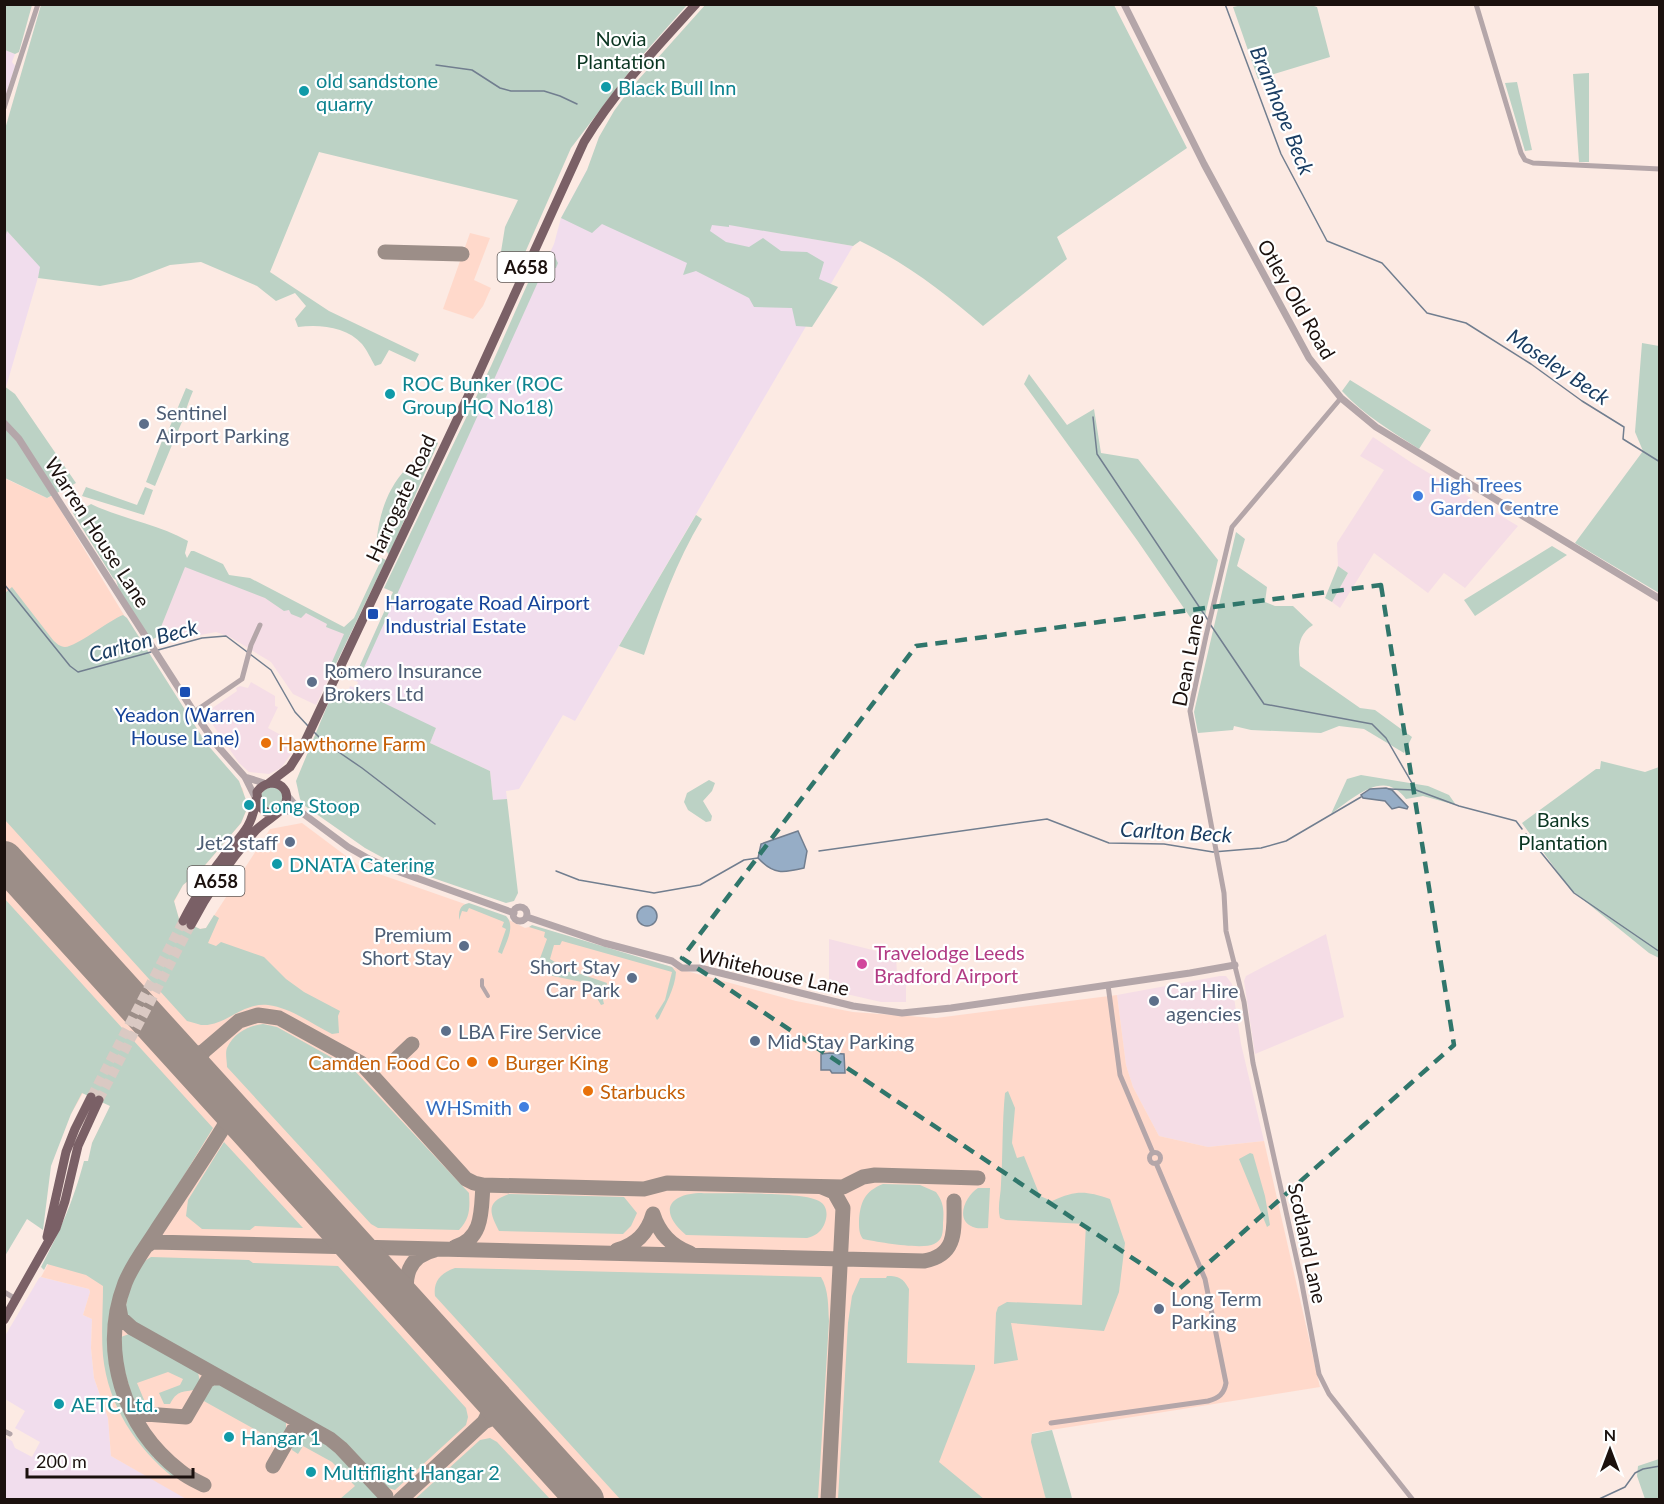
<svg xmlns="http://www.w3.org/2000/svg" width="1664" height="1504" font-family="Lato,sans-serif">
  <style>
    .commercial { fill: #f5dde6 }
    .industrial { fill: #f1dded }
    .built { fill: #ffd9cb }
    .green { fill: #bcd2c5 }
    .water { fill: #96adc6; stroke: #717e8f; stroke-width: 1.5 }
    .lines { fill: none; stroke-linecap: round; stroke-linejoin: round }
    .stream { stroke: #717e8f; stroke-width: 1.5 }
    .taxiway { stroke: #9c8e88; stroke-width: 15 }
    .runway { stroke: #9c8e88; stroke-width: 38 }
    .trunk-tunnel { stroke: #dac9c3; stroke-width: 9; stroke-dasharray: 9 4.5; stroke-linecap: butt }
    .pedestrian { stroke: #b4a6a9; stroke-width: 4 }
    .minor { stroke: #b4a6a9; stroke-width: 5 }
    .tertiary { stroke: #b4a6a9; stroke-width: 7 }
    .trunk { stroke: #7a6066; stroke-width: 9 }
    .marked { fill: none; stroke: #30766b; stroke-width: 4.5; stroke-dasharray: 12 8; stroke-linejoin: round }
    .culture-dot { fill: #0f9aa8; stroke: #fff; stroke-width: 2 }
    .service-dot { fill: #5c6f8a; stroke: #fff; stroke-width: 2 }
    .shop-dot { fill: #3f7fe0; stroke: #fff; stroke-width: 2 }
    .transit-dot { fill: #1a4fb4; stroke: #fff; stroke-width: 2 }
    .food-dot { fill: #e8710a; stroke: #fff; stroke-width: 2 }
    .hotel-dot { fill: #d1479c; stroke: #fff; stroke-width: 2 }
    .labels { text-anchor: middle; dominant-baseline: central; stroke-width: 4.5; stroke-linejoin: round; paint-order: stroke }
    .shield { fill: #fff; stroke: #5f5856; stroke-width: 1.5 }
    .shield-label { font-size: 18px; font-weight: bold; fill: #1b110e }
    .park-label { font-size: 20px; fill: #0b3622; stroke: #fff }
    .culture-label { font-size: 20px; fill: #0d838f; stroke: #fff; text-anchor: start }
    .street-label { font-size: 20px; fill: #1b110e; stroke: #fff }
    .service-label { font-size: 20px; fill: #4e5e75; stroke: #fff; text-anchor: start }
    .shop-label { font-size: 20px; fill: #366cbe; stroke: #fff; text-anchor: start }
    .transit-label { font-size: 20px; fill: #164399; stroke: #fff; text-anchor: start }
    .food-label { font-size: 20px; fill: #c56008; stroke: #fff; text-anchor: start }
    .hotel-label { font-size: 20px; fill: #b23c85; stroke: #fff; text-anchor: start }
    .water-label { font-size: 21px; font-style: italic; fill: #1a3d62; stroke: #fff }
  </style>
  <rect width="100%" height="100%" fill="#fceae3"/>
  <!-- commercial -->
  <path class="commercial" d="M1373,437L1412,463L1518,526L1465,588L1444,573L1428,593L1374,553L1340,608L1332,602L1348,573L1338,566L1337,543L1384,470L1360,456Z
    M187,559L352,631L316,705L293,694L271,662L230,637L216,632L161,643L157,637Z
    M251,682L275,696V706L278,707L268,728L292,741L294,750L281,768L269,774L249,772L239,763L206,715L208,711L237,691L236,688L240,686L248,688Z
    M1326,934L1344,1017L1255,1054L1244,981L1246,976Z
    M829,939L896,956L897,975L906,976V1002H881L829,990Z
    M1220,976H1226L1232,984L1241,1044L1264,1141L1208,1147L1159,1136L1133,1087L1126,1065L1117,995Z"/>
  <!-- industrial -->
  <path class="industrial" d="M5,50L15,54L12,62L15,66L5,98Z
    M587,170L668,214L853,246L575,721L563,715L519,789L506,791L507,799L493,801L490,771L430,743L436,728L347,695L350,686L356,688L358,682L353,680L554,244L561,218Z
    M7,231L41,267L6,387L4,238Z
    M41,1277L89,1289L90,1292L83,1315L92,1319L91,1348L94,1378L108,1418L111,1456L188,1499H5L4,1437L12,1441L15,1448L32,1457L40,1442L15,1428L25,1411L5,1399V1336L39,1278Z"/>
  <!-- built -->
  <path class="built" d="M470,233L490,238L474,280L491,288L483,306L473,319L443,309Z
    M4,478L47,498L52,496L127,620L137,642L206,743L243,789L246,811L241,823L200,871L183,885L174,902L179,919L200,929L206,928L270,829L302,823L362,868L505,918L525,928L533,926L599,947L796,1001L853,1012L936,1018L1117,995L1126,1065L1133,1087L1159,1136L1208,1147L1264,1141L1320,1387L1032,1433L1046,1499L188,1500L111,1456L108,1418L94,1378L91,1348L92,1319L83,1315L90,1292L89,1289L41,1277L106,1158L92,1143L111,1106L83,1093L71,1114L5,1027Z"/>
  <!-- green -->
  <path class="green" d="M706,4L1114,5L1187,148L1057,237L1067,259L983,326C945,293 906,263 860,241L853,246L729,225V227L712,225L710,231L726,242L749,247L763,238L781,251L807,252L824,262L819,279L838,287L812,327L796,326L792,308L754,307L749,298L696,271L683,275L687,263L602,224L592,233L561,218L587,170L599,137L614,111L630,89Z
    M4,5H32L19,52L15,54L5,50Z
    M41,5H687L639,59L571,148L517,271L499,264L505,227L518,200L319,152L270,272L329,311L419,354L415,362L389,350L381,364L375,366C371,359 367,350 362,344C347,327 320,324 298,327L295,319L306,306L295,293L276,301L257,286L201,262L170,265L131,280L100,286L38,278L40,267L7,231L5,238V129Z
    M1242,5L1308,4L1317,7L1330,57L1258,79L1233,7Z
    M1589,73V162H1579L1573,74Z
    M1517,82L1532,150L1525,151L1505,83Z
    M553,253L558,263L556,268H550L542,273L362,672L358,670L393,592L384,588L491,366L535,267Z
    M1642,343L1659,346V593L1575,543L1643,451L1635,432Z
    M1029,374L1067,425L1094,409L1101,453L1138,459L1218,560L1201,633L1137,540L1024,384Z
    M1350,380L1431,430L1419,449C1391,431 1364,415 1342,391Z
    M4,386L15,394L76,483L47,498L5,478Z
    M186,388L193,391C189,400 187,407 184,416C182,424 177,430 176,440L166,436Z
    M429,439L438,443L389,555L377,537C380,512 388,488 406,469C415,459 423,451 429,439Z
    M162,441L172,445L155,486L146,482Z
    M86,487L137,505L145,487L153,490L144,515L82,496Z
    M74,503L86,507L91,504C122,519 158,524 188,541L185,553L187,558L191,551H194L223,564L229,575L250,578L344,627L354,618L382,558L386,560L332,672L328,671L344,634L326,627L327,624L306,613L301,618L291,614L289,610L284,611L265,598L185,567L157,637L151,640L119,590L116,580L113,578L73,513Z
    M696,515L702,519C676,562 660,608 644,655L619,646Z
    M1236,532L1245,539L1237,566L1267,587L1265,602L1275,606H1293L1313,625C1297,635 1298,650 1300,666L1360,708L1375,710L1412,737L1404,753L1364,729L1339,726L1321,733L1251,730L1234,726L1233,730L1198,733L1194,712Z
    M1552,546L1567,555L1475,616L1464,600Z
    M1338,566L1348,573L1332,602L1325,598Z
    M12,587L53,640C56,643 60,647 65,647C76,647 108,621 123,615L127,618L206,743L239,781L246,800V811L241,823L200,871L183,885L174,901L179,919L200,929L206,928L214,915L219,918L208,943L216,946L221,942L264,957L286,979L304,992L340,1011L338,1016L339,1033L332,1034C312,1024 291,1008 268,1005C242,1002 225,1027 201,1025C197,1024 192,1022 187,1021L5,820V593Z
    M365,694L436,728L430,743L490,771L493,800L507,799L518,893L514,901L506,903L398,866L365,848L305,806L300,799L296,781L330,699C341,691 353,697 365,694Z
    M1601,761L1645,772L1659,767V958L1649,953L1570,889L1522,823L1596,769H1600Z
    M1361,775L1428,786L1449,795L1456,805L1423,796L1406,799C1403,795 1399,791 1395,789C1376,776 1346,803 1331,814L1347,779Z
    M709,780L715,783L712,791L703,801L712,816L711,821L706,822L688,810L684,802L687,793Z
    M261 798a11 11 0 1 1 22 0a11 11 0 1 1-22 0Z
    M4,898L213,1128C193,1161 173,1193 153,1225C139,1247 123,1268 115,1293C95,1349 117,1411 153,1453V1457L177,1474L174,1478C136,1448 108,1405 103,1356C101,1333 103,1309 103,1286L86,1275L47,1264L44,1270L41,1267C61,1229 73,1202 84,1161H88L92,1143L110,1106L82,1093L71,1114L51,1166L43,1230L27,1219L5,1256Z
    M469,903L506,916C516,926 506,942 502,954L498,952L506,929L502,927L504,922L469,908L467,912L462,911L459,920C459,911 459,905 469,903Z
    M532,925L672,967L676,972C675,989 665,1005 659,1018L657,1020L655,1016L665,1000L672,972L562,941L560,945H554L550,959L555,962L547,966H532L534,963L538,964L547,939L544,937L545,932L529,927Z
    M548,970L571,972L579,970L578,973L607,983L603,1000L604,1004L601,1005L598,1000L601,986L548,975Z
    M263,1024L277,1027L354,1070L469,1193C470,1208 470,1219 459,1230L378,1228L371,1224L227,1067C227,1061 225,1053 227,1048C234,1033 248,1026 263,1024Z
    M1008,1091L1015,1108L1012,1143L1017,1158L1024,1156L1040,1196L1052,1201C1077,1190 1085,1191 1110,1199L1125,1243L1119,1292L1104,1331L1011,1323L1018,1360L994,1364L996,1313L998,1307L1007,1302L1082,1305L1086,1224L1006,1220L1000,1218C997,1207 1001,1195 1001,1184C1003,1154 1002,1123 1005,1093Z
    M224,1142L303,1228L255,1226L250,1230L202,1229L186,1216L188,1200Z
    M1250,1153L1253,1154L1265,1196L1270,1225L1267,1227L1239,1159Z
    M883,1184L920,1185L936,1192C944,1203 944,1211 943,1223C943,1232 943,1240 934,1244C922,1250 878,1242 863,1239C859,1234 859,1228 859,1221C860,1202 865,1191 883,1184Z
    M978,1188H990L988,1228C983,1228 977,1229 973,1227C954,1220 966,1195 978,1188Z
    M699,1193C721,1194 804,1191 819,1201C828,1206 828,1216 824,1225C820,1233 815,1236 807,1238L686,1235C660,1213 666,1195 699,1193Z
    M509,1194L624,1197L637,1213L631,1226L623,1234L499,1231C489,1212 486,1202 509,1194Z
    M151,1257L249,1260L253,1263L338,1266L466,1408L468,1417L466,1425L395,1490L388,1488L342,1440L129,1320L125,1313C127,1295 135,1265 151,1257Z
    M455,1268L821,1277C829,1290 828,1307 829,1321L818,1499H620L435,1296C433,1281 441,1273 455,1268Z
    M887,1276C899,1276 903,1278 909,1289L907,1363L975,1365V1369L939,1462L984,1499H838L848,1323L852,1296L860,1278H886Z
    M129,1334L198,1372L200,1382L194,1390C181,1392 177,1391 170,1404H164L159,1393L180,1385L183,1379L168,1372L137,1383L147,1407L134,1403L122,1362L121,1337Z
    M218,1384L282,1419L286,1423V1435L276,1441L202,1400L207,1388Z
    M1052,1430L1071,1494L1072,1499H1046L1045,1496L1031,1442L1032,1434Z
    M303,1432L331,1446L380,1496L381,1499H340L355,1486L332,1462L303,1446L298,1454L292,1450V1441L297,1434Z
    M490,1438L497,1442L550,1499H415L480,1440Z
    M1659,1459V1499H1645L1637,1476L1638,1466Z"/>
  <!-- water -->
  <path class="water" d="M1386,788L1392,790L1408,807L1407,809L1399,807L1392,809L1385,801L1363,798L1361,795L1370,789Z
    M798,831L807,851L804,868C783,873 774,875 758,858L761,844Z
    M637 916a10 10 0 1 1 20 0a10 10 0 1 1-20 0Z
    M830,1053L844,1054L845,1073H832L830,1070H821V1054Z"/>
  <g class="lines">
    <!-- stream -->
    <path class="stream" d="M1225,4L1281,154L1327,241L1382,263L1427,313L1466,323L1531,364L1582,401L1624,427L1623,439L1660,462
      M436,65L472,70L500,88L511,91H544L560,96L577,104
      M1093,417L1097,454L1208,620
      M4,584L70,666L78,672L151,652
      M1210,624L1264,704L1372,724L1386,738L1416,790L1459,806L1516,821L1522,829
      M158,650L202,638L226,636L271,670L295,712L308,726
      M314,732L324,742L362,768L435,824
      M1389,789L1414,790
      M1526,834L1574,893L1660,952
      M819,851L1047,819L1109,843L1164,844L1213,852L1261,848L1286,841L1361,797
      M556,871L579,880L654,893L700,885L744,860L758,858
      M1597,1500L1625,1487L1635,1473L1643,1469L1660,1466"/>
    <!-- taxiway -->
    <path class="taxiway" d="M385,252L462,254
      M176,1048C185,1056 193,1057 204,1051C198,1061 197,1067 202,1077
      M204,1051L239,1021L258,1015L279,1018L361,1063L466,1179L474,1183L483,1185L644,1189L667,1183L843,1187L863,1177L875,1175L978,1178
      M393,1062L412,1044
      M219,1095C227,1108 230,1115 223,1128C238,1121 245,1128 257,1137
      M822,1187L834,1192L843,1208L828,1500
      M326,1213L333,1227L331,1237
      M337,1225L346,1234L365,1244
      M148,1245L152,1242L924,1261C958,1255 954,1229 954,1201
      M455,1247C484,1238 481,1210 483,1185
      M346,1249L365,1259L375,1268
      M617,1250C636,1245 648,1232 653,1214C659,1233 671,1246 690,1253
      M119,1307L121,1318L132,1328L330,1439L341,1448L386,1496
      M413,1310C401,1286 404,1257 435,1250
      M483,1388C491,1400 491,1410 484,1422C496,1415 505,1417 517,1424
      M132,1413L186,1417L207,1381L212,1378H220
      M273,1466L298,1422
      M204,1485C196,1481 187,1477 180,1471C123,1427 99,1351 125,1283C133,1263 147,1246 158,1228C180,1195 202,1162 223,1128
      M400,1500L484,1422"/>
    <!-- runway -->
    <path class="runway" d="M4,860L585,1500"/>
    <!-- trunk-tunnel -->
    <path class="trunk-tunnel" d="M91,1097L183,921
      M99,1100L191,925"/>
    <!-- pedestrian -->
    <path class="pedestrian" d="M482,980V986L488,996"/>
    <!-- minor -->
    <path class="minor" d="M1476,4L1521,153L1525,160L1533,163L1660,169
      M4,108L38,4
      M1341,398L1232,527L1206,636L1190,711L1224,893L1226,931L1244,1002L1253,1063L1301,1279L1319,1374L1329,1394L1413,1500
      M194,712L242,679L251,645L260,625
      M280,812H301
      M1108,985L1120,1075L1153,1153
      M1149.5 1158a5.5 5.5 0 1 1 11 0a5.5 5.5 0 1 1-11 0Z
      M4,1292L16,1299
      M1051,1423L1208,1401C1219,1398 1224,1394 1226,1383L1205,1279L1156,1163
      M4,1431L10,1434"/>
    <!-- tertiary -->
    <path class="tertiary" d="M1124,4L1204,164L1309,358L1341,398L1376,427L1660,599
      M4,423L19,439L194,712L215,743L245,777L256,799
      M245,777L267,784
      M286,794L301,812L348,847L369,859L394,870L514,913
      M513 914a7 7 0 1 1 14 0a7 7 0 1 1-14 0Z
      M527,917L604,943L672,961L682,968H700L853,1006L902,1013L951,1008L1190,973L1235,965"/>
    <!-- trunk -->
    <path class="trunk" d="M269,783L290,767L302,748L472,388L584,142C615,91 656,48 696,4
      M183,921C194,900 206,879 221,860C239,836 251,832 256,800
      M191,925C209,890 230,860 256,830C263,823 281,812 284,807C287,802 288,794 284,789C276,779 263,783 257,792L258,805L266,812L276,813
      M47,1237L66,1152L75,1129L91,1097
      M4,1320L56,1228L65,1201L78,1146L99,1100"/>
  </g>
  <!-- marked area -->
  <path class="marked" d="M1381,585L1454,1045L1179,1289L682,958L916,646Z"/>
  <!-- markers -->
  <g class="culture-dot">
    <circle cx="606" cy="87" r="6"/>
    <circle cx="304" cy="91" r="6"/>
    <circle cx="390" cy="394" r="6"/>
    <circle cx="249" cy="805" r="6"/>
    <circle cx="277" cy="864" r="6"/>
    <circle cx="59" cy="1404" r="6"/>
    <circle cx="229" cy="1437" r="6"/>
    <circle cx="311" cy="1472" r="6"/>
  </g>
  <g class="service-dot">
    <circle cx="144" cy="424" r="6"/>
    <circle cx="312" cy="682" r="6"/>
    <circle cx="290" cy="842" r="6"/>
    <circle cx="464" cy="946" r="6"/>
    <circle cx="632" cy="978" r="6"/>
    <circle cx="1154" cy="1001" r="6"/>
    <circle cx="446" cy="1031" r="6"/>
    <circle cx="755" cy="1041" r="6"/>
    <circle cx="1159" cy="1309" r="6"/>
  </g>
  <g class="shop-dot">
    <circle cx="1418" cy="496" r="6"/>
    <circle cx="524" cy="1107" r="6"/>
  </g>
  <g class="transit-dot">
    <rect x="367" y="608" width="12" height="12" rx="3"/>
    <rect x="179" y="686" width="12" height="12" rx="3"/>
  </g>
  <g class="food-dot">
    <circle cx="266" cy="743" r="6"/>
    <circle cx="472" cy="1062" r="6"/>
    <circle cx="493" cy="1062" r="6"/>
    <circle cx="588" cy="1091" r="6"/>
  </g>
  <circle class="hotel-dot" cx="862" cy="964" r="6"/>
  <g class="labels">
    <!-- shield labels -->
    <g class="shield">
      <rect x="497.5" y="252" width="57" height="30" rx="4.5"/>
      <rect x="187.5" y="866" width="57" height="30" rx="4.5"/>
    </g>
    <g class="shield-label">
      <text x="526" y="267">A658</text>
      <text x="216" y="881">A658</text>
    </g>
    <!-- park labels -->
    <g class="park-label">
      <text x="621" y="38">Novia<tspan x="621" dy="23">Plantation</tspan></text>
      <text x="1563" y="819">Banks<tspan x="1563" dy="23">Plantation</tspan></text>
    </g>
    <!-- culture labels -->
    <g class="culture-label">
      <text x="316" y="80">old sandstone<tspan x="316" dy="23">quarry</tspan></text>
      <text x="618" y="87">Black Bull Inn</text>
      <text x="402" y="383">ROC Bunker (ROC<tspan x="402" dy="23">Group HQ No18)</tspan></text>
      <text x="261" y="805">Long Stoop</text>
      <text x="289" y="864">DNATA Catering</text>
      <text x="71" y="1404">AETC Ltd.</text>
      <text x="241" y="1437">Hangar 1</text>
      <text x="323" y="1472">Multiflight Hangar 2</text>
    </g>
    <!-- street labels -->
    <g class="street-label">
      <text transform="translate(1297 299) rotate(60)">Otley Old Road</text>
      <text transform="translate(400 498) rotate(-65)">Harrogate Road</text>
      <text transform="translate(98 532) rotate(57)">Warren House Lane</text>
      <text transform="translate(1187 660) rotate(-79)">Dean Lane</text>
      <text transform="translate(774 971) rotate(13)">Whitehouse Lane</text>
      <text transform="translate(1308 1243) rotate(78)">Scotland Lane</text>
    </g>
    <!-- service labels -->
    <g class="service-label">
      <text x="156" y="412">Sentinel<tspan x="156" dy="23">Airport Parking</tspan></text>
      <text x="324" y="670">Romero Insurance<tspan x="324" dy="23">Brokers Ltd</tspan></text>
      <text x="278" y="842" text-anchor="end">Jet2 staff</text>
      <text x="452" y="934" text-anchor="end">Premium<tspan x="452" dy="23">Short Stay</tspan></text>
      <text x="620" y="966" text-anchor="end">Short Stay<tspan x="620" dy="23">Car Park</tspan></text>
      <text x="1166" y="990">Car Hire<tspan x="1166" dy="23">agencies</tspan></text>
      <text x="458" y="1031">LBA Fire Service</text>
      <text x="767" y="1041">Mid Stay Parking</text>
      <text x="1171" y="1298">Long Term<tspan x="1171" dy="23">Parking</tspan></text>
    </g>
    <!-- shop labels -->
    <g class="shop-label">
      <text x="1430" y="484">High Trees<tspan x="1430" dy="23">Garden Centre</tspan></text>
      <text x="512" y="1107" text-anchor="end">WHSmith</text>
    </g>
    <!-- transit labels -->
    <g class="transit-label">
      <text x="385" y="602">Harrogate Road Airport<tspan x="385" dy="23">Industrial Estate</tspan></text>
      <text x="185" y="714" text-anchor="middle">Yeadon (Warren<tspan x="185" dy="23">House Lane)</tspan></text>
    </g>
    <!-- food labels -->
    <g class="food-label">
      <text x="278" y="743">Hawthorne Farm</text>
      <text x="460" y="1062" text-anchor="end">Camden Food Co</text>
      <text x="505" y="1062">Burger King</text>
      <text x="600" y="1091">Starbucks</text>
    </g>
    <!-- hotel labels -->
    <g class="hotel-label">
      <text x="874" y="952">Travelodge Leeds<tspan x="874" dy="23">Bradford Airport</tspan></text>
    </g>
    <!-- water labels -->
    <g class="water-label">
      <text transform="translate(1283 110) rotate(68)">Bramhope Beck</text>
      <text transform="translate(1559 366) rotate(34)">Moseley Beck</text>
      <text transform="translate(143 640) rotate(-15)">Carlton Beck</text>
      <text transform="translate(1176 831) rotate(3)">Carlton Beck</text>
    </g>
  </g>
  <!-- border -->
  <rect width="1664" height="1504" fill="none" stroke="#1b110e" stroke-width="12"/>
  <!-- north arrow -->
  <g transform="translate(1610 1450)" stroke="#ffffff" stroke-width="4.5" paint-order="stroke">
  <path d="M0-4.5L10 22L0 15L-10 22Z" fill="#1b110e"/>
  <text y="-9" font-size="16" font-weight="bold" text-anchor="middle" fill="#1b110e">N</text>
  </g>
  <!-- scale -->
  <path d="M27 1468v9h166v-9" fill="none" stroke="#1b110e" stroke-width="3"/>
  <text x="36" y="1468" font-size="18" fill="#1b110e" stroke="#ffffff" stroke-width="4.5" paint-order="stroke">200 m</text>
</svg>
